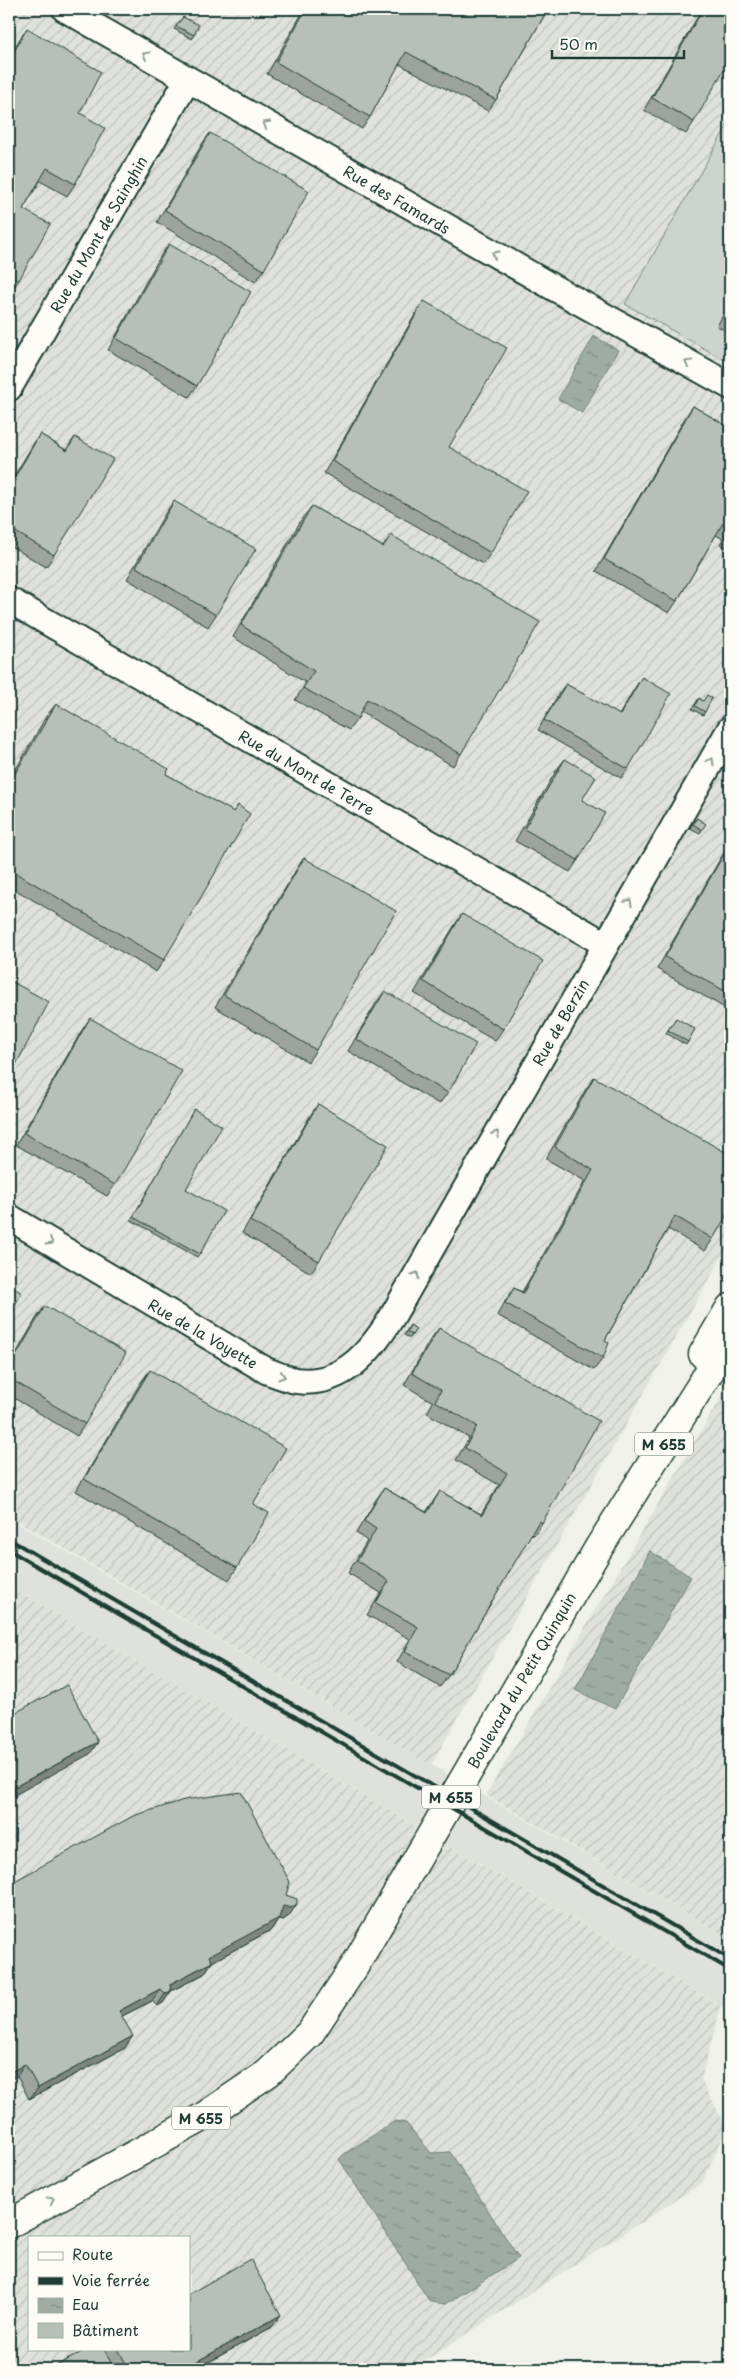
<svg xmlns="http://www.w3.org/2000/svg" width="739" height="2378" font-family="'Playpen Sans',sans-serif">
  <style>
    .built { fill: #dfe2dc }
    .industrial { fill: url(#industrial-furrows); fill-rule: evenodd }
    .grass { fill: #cdd3cd; stroke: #768880 }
    .water { fill: url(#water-ripples); stroke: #6c8077 }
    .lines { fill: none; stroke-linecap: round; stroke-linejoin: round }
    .minor-casing { stroke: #1f3d34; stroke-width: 29 }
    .major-casing { stroke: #1f3d34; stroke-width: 31 }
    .minor { stroke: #fdfcf7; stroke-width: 25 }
    .major { stroke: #fdfcf7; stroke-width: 28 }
    .rail { stroke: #1f3d34; stroke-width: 4 }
    .wall { fill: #9da49e; stroke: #1f3d34 }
    .shaded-wall { fill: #7f8681; stroke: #1f3d34 }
    .building { fill: #b6bfb8; stroke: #1f3d34 }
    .oneway { stroke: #8e9c96 }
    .labels { text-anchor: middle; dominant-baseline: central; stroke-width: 4.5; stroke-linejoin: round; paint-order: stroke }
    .shield { fill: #fdfcf7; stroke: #62766e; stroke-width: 1 }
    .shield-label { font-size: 14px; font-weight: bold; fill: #1f3d34 }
    .street-label { font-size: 15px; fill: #1f3d34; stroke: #fdfcf7 }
  </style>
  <defs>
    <pattern id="industrial-furrows" width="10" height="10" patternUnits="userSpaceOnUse" patternTransform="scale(1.25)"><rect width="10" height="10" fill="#dfe2dc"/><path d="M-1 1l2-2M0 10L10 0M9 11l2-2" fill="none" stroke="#bfc3bd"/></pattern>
    <pattern id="water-ripples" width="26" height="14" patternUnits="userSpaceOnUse" patternTransform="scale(1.25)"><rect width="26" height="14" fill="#9faca4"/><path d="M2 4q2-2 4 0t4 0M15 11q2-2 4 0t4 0" fill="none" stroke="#818d86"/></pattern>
  </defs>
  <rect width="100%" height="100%" fill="#f0f1eb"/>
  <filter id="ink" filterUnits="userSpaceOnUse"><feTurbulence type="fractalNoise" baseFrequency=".02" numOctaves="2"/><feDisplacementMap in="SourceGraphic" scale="10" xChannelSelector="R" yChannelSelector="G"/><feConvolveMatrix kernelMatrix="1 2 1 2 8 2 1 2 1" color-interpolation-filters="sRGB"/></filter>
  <g filter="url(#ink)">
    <!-- built -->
    <path class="built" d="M9,1518L730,1939V2011L9,1586Z"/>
    <!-- industrial -->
    <path class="industrial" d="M9,9H730V1243L431,1765L9,1516Z
      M730,1382V1939L486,1795Z
      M9,1586L721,2006L701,2080L727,2128L702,2183L412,2369H9ZM29,2237H189V2349H29Z"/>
    <!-- grass -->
    <path class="grass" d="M730,121V363L625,304Z"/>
    <!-- water -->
    <path class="water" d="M594,336L618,350L582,413L558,399Z
      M650,1551L691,1577L615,1709L575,1690Z
      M395,2121L406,2123L431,2153L450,2152L519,2258L446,2304L430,2302L339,2159L344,2154Z"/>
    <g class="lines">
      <!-- minor casing -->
      <g class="minor-casing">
        <path id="minor" d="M65,9L556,289L730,386
          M9,388L188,79
          M9,600L605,944
          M9,1217L267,1371C277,1374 290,1381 301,1381C344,1384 371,1351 392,1317L730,729"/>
      </g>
      <!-- major casing -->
      <g class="major-casing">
        <path id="major" d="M703,1354L730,1308
          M9,2224L203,2117L268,2073L310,2033L354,1967L598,1549L730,1339"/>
      </g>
      <!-- minor -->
      <use href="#minor" class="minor"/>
      <!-- major -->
      <use href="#major" class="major"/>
      <!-- rail -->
      <path class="rail" d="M9,1539L730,1959
        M9,1550L730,1970"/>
    </g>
    <!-- wall -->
    <path class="wall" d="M301,9H548L496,100L488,111L399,64L370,117L362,129L267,74L304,10Z
      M702,9H730L694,122L686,134L644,110Z
      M183,17L194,35L192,39L174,29Z
      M27,28L80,113L75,184L67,196L40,181L23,209L19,280L11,292L9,290V58L19,40Z
      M210,133L264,270L255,282L157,222L202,144Z
      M169,244L197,386L189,397L108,350L161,255Z
      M424,301L449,447L491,553L483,564L324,473L416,313Z
      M730,302V333L717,326Z
      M693,406L730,428V550L720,544L723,539L716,535L677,601L669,613L596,571L685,418Z
      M40,434L66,450L75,437L54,555L46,567L9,545V485L32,446Z
      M174,501L216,615L208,627L127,579L166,512Z
      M312,506L383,547L391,535L461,754L453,766L361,712L358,718L349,730L295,700L306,683L233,637L303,517Z
      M642,677L628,769L621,778L538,730L559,693L566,684L619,715L636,686Z
      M699,698L703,701L705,712L703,715L692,709Z
      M56,704L166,774L233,812L238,805L164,960L156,972L9,886V781L47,715Z
      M565,759L582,800L578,860L570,872L515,841L556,771Z
      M697,818L702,830L700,833L690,828Z
      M728,847L730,848V1011L657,969L720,859Z
      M304,858L316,1050L308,1062L215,1007L296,870Z
      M462,914L503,1029L495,1041L414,993L454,926Z
      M385,991L448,1093L439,1104L348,1051L376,1003Z
      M90,1018L115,1185L107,1196L16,1145L82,1030Z
      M676,1018L688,1042L686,1045L666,1033Z
      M594,1077L713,1239L705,1251L668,1229L605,1340L603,1358L594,1370L497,1315L506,1300L514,1288L522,1292L585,1181L546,1159L586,1089Z
      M318,1104L319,1261L311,1273L242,1233L310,1116Z
      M192,1113L186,1189L200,1254L197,1257L131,1220Z
      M45,1306L85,1424L77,1436L9,1395V1366L37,1317Z
      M410,1325L416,1329L410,1338L404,1335Z
      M439,1328L542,1523L534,1535L531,1534L449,1675L440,1687L397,1662L410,1639L367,1615L381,1593L348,1573L367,1541L356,1533L376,1500L384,1488L426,1512L440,1491L481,1514L499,1485L456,1460L469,1438L427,1413L433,1402L404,1385L430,1340Z
      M150,1370L253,1504L237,1568L229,1580L76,1491L141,1382Z
      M730,1707V1720L724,1717Z
      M9,1884L286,1895L289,1916L283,1920L279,1919L271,1930L212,1962L204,1974L171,1991L163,2003L157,2006L152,2001L122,2016L125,2048L29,2099L17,2076L9,2080Z
      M272,2327L196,2369H51L87,2349H189Z"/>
    <!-- shaded-wall -->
    <path class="shaded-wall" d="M98,1742L90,1754L9,1798V1790Z
      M297,1904L289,1916L283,1920L279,1919L271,1930L201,1968L209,1956L283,1906Z
      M212,1962L204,1974L165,1994L170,1984Z
      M160,1989L152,2001L110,2022L119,2011Z
      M171,1991L163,2003L157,2006L165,1994Z
      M133,2036L125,2048L29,2099L38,2088Z
      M25,2064L17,2076L9,2080V2073Z
      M281,2315L272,2327L196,2369H183Z"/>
    <!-- building -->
    <path class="building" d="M306,9H548L496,100L406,52L370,117L276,62Z
      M703,9H730V59L694,122L652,98Z
      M183,17L199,25L194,35L176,26Z
      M27,28L101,72L80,113L105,128L75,184L47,168L23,209L50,224L19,280L9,274V61Z
      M210,133L309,191L264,270L165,210Z
      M169,244L251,292L197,386L116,338Z
      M424,301L507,348L449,447L527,491L491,553L332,461Z
      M730,306V317L726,314Z
      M693,406L730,428V526L723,523L677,601L604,559Z
      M40,434L67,451L75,437L113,459L54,555L9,528V487Z
      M174,501L256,549L216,615L136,567Z
      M312,506L383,547L391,535L540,622L461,754L367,699L358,718L303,688L314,671L241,625Z
      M9,655L12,656L9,662Z
      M9,677L15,681L9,692Z
      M642,677L671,694L628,769L544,720L566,684L620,715Z
      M707,695L712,698L705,712L695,706L699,698L703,701Z
      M56,704L169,769L166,774L234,812L238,805L250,814L164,960L9,869V784Z
      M565,759L596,777L582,800L605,813L578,860L524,829Z
      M697,818L706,824L702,830L693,824Z
      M728,847L730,848V994L665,957Z
      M304,858L396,911L316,1050L224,995Z
      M462,914L543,961L503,1029L423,981Z
      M9,980L49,1002L9,1078Z
      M385,991L476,1044L448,1093L356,1039Z
      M90,1018L182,1071L115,1185L24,1133Z
      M676,1018L695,1029L688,1042L668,1030Z
      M594,1077L730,1155V1209L713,1239L675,1216L605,1340L609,1343L603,1358L505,1303L514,1288L523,1293L593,1170L555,1147Z
      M318,1104L388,1145L319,1261L250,1221Z
      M194,1109L222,1126L186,1189L224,1211L200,1254L133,1217Z
      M9,1285L22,1293L9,1315Z
      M45,1306L126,1353L85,1424L9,1378V1368Z
      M410,1325L416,1329L412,1335L407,1332Z
      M439,1328L599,1421L542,1523L539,1521L449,1675L405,1651L418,1627L376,1603L389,1581L357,1561L376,1529L364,1521L384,1488L427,1513L440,1491L482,1515L507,1473L465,1448L477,1426L435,1401L441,1390L412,1373Z
      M150,1370L286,1448L253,1504L269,1513L237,1568L84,1479Z
      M67,1685L98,1742L9,1790V1716Z
      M241,1792L290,1882L286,1895L297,1899V1904L291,1908L283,1906L279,1918L209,1956L212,1962L170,1984L171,1991L165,1994L160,1989L119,2011L133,2036L38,2088L25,2064L9,2073V1884L133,1816L184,1800Z
      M250,2259L281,2315L183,2369H129L118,2349H189V2294Z
      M87,2349H104L115,2369H51Z"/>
    <!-- one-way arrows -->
    <defs><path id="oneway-chevron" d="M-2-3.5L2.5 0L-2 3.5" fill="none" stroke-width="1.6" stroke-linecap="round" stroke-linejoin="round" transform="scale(1.25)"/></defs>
    <g class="oneway">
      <use href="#oneway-chevron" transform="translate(146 55) rotate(-150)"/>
      <use href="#oneway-chevron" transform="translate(266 124) rotate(-150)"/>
      <use href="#oneway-chevron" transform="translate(495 254) rotate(-150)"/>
      <use href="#oneway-chevron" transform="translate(688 363) rotate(-151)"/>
      <use href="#oneway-chevron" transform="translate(711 761) rotate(-60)"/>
      <use href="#oneway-chevron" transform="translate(629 902) rotate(-60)"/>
      <use href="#oneway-chevron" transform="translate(496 1134) rotate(-60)"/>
      <use href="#oneway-chevron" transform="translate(50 1242) rotate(31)"/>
      <use href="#oneway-chevron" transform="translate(416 1275) rotate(-60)"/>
      <use href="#oneway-chevron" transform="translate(282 1376) rotate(18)"/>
      <use href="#oneway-chevron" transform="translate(51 2200) rotate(-29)"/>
    </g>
  </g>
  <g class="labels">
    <!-- shield labels -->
    <g class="shield">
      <rect x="635" y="1432.5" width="58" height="23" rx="4"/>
      <rect x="422" y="1785.5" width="58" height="23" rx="4"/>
      <rect x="172" y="2106.5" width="58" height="23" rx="4"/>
    </g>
    <g class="shield-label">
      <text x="664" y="1444">M 655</text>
      <text x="451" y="1797">M 655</text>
      <text x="201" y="2118">M 655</text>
    </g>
    <!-- street labels -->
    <g class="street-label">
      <text transform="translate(397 199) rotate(30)">Rue des Famards</text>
      <text transform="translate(98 234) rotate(-60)">Rue du Mont de Sainghin</text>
      <text transform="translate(307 772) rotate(30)">Rue du Mont de Terre</text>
      <text transform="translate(560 1022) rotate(-60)">Rue de Berzin</text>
      <text transform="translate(203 1333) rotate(30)">Rue de la Voyette</text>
      <text transform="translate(521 1680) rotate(-60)">Boulevard du Petit Quinquin</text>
    </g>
  </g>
  <!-- margin -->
  <rect width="739" height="2378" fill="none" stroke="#fdfcf7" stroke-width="30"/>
  <rect x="15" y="15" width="709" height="2348" fill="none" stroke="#1f3d34" stroke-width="2" filter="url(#ink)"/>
  <!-- legend -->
  <rect x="28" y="2236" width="162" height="115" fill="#fdfcf7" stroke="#a4b0a9"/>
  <rect x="38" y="2252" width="25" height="8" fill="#fdfcf7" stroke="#a4b0a9"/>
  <text x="72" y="2260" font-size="15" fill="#1f3d34">Route</text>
  <rect x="38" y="2277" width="25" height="8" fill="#1f3d34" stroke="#a4b0a9"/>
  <text x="72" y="2286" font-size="15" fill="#1f3d34">Voie ferrée</text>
  <rect x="38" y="2298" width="25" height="15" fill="url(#water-ripples)" stroke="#a4b0a9"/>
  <text x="72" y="2310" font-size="15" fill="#1f3d34">Eau</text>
  <rect x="38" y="2323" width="25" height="15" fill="#b6bfb8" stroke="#a4b0a9"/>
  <text x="72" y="2336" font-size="15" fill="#1f3d34">Bâtiment</text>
  <!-- scale -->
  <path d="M552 50v8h132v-8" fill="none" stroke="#1f3d34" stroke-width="2.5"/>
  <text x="559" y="50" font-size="15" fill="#1f3d34" stroke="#fdfcf7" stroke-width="4" paint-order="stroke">50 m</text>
</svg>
